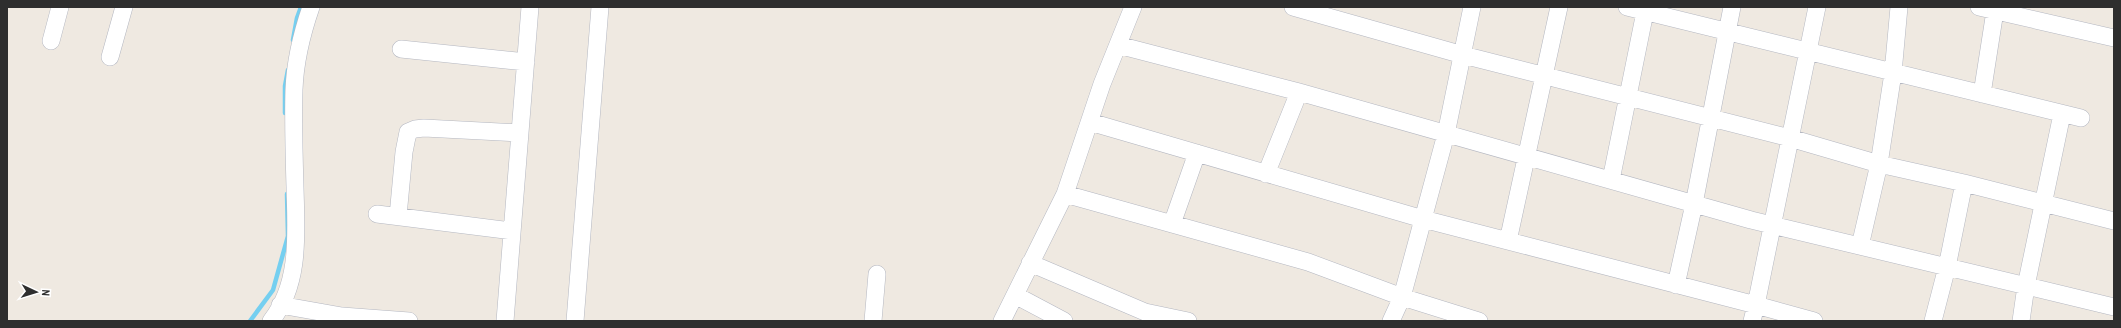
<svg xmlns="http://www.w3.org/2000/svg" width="2121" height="328" font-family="'Archivo Narrow',sans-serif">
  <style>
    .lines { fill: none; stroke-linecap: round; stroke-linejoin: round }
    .stream { stroke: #75cff0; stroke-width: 4.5 }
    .minor-casing { stroke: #b4b7c1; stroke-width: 18 }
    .minor { stroke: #fff; stroke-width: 17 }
  </style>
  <rect width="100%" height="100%" fill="#efe9e1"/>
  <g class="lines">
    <!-- stream -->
    <path class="stream" d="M293,40L297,18L301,7
      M285,113V86L288,70
      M250,321L273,290L288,236L287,194"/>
    <!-- minor casing -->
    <g class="minor-casing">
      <path id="minor" d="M1293,7L1463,55L1790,138L1879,164L1964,183L2114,221
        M1627,7L2081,118
        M1979,7L2114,38
        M51,41L60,7
        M1118,45L1299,92L1751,220L2114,307
        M401,49L526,62
        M110,57L124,7
        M1982,94L1995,11
        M1090,122L1423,219L1756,305L1817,7
        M1266,174L1299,92
        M1611,180L1646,7
        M1065,194L1308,262L1402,297L1479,321
        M377,214L512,231
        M398,216L404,152L408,132L415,129L424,128L520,133
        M1172,224L1197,153
        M1508,241L1559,7
        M1860,246L1879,164L1893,73L1899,7
        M1030,263L1145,312L1188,321
        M1676,285L1694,204L1732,7
        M1015,295L1064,321
        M280,305L342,316L409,321
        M271,321C301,283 296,232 295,187C294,154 293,122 294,90C295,62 302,33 311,7
        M505,321L530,7
        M575,321L600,7
        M873,321L877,274
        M1002,321L1065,194L1102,84L1133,7
        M1391,321L1402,297L1446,134L1472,7
        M1752,321L1756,305L1814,321
        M1933,321L1947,267L1964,183
        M2021,321L2026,286L2062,114"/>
    </g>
    <!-- minor -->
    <use href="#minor" class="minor"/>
  </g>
  <!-- border -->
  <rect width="2121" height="328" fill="none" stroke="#2e2e2e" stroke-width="16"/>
  <!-- north arrow -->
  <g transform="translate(36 292) rotate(94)" stroke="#ffffff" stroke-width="3" paint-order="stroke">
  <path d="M0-3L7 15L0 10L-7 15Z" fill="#2e2e2e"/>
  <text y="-6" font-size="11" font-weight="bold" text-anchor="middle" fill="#2e2e2e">N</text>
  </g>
</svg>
